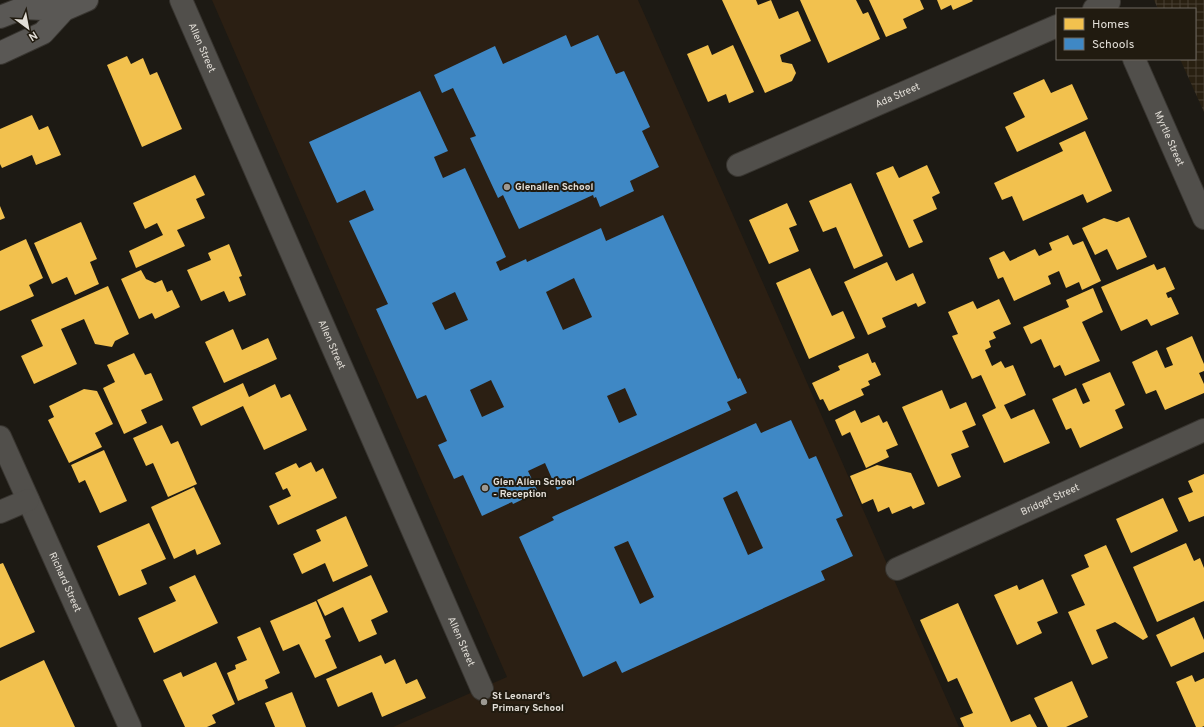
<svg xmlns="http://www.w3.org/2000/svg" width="1204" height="727" font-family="Overpass,sans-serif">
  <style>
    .industrial { fill: url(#industrial-grid) }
    .education { fill: #2b1f13 }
    .homes { fill: #f2c14e }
    .schools { fill: #3f88c5; fill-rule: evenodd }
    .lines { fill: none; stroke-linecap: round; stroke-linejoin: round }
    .minor-casing { stroke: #383530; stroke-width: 24 }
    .primary-casing { stroke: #383530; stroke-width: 24 }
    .minor { stroke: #514f4b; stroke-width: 22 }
    .primary { stroke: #5a5855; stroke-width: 22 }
    .poi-dot { fill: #9d9993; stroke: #211b10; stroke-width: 1.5 }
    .labels { text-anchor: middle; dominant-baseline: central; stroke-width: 4; stroke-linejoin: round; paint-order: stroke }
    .street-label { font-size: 10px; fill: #e2ded7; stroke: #211b10 }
    .poi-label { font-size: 10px; font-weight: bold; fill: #e2ded7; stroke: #211b10; text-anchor: start }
  </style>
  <defs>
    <pattern id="industrial-grid" width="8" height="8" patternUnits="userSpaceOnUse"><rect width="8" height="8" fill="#292011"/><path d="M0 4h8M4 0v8" fill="none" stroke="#484033"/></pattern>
  </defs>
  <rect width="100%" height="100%" fill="#1d1a14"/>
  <!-- industrial -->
  <path class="industrial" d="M1154,0H1204V112L1180,59H1195V9H1158Z"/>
  <!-- education -->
  <path class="education" d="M212,0H638L959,727H393L507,677Z"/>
  <!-- homes -->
  <path class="homes" d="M722,0H756L758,5L771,0L779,19L798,11L811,41L780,55L782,62L792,64L796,73L792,81L765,93Z
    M800,0H856L863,14L868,12L880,39L828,63Z
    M869,0H920L924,9L903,19L907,28L886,37Z
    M937,0H972L973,1L953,10L951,5L941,10Z
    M708,45L712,55L733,45L754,92L729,103L726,94L708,102L687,54Z
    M127,56L131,64L143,58L150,75L157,72L182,129L142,147L107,65Z
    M1044,79L1051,93L1072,84L1088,119L1017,152L1005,127L1025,117L1013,93Z
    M32,115L39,130L48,126L61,155L36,165L32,155L2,168L0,164V129Z
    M1085,131L1112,191L1087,203L1083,194L1023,221L1012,196L1002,200L994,183L1063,151L1059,143Z
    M927,165L940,193L932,197L937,209L913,220L923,242L909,248L876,173L893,166L899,178Z
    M195,175L205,195L196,199L205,218L177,230L185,246L136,268L129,251L163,235L157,223L145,229L133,203Z
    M851,183L883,256L854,269L836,227L823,232L809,201Z
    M787,203L797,225L789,228L799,251L769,264L749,220Z
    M0,206L5,218L0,220Z
    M1129,217L1147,257L1117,270L1107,249L1095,255L1082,228L1104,218L1117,222Z
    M81,222L97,259L90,262L99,284L75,295L67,277L52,284L34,243Z
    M1068,235L1073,245L1083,241L1101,281L1082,290L1079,282L1066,288L1059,271L1048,276L1051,284L1014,301L1003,277L998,279L989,258L1004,251L1010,261L1035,249L1039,256L1052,250L1049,243Z
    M26,239L43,278L29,285L34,296L0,311V251Z
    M229,244L242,276L239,277L246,295L229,302L224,291L201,301L187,270L211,260L208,253Z
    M887,262L896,281L913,273L926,303L918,307L916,303L882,318L886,327L868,335L844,282Z
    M1154,264L1157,270L1165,267L1175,289L1166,293L1168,298L1171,297L1179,314L1151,326L1147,319L1121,331L1101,287Z
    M810,268L832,316L843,311L855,338L809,359L776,283Z
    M141,270L146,279L155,283L162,280L167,292L172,290L180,307L155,319L152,313L139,319L121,279Z
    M108,286L129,334L115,341L112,347L95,344L84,319L61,329L77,364L34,384L21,356L43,346L31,320Z
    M1093,288L1103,312L1082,322L1100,361L1065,376L1060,365L1054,368L1041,339L1031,344L1023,327L1069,307L1066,300Z
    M999,299L1011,324L993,332L996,338L989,341L991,347L985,350L992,366L1001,361L1005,368L1013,365L1026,395L1004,405L1011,419L1034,409L1050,443L1004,463L982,415L996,408L981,375L972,379L952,336L958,334L948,312L973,301L977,309Z
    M233,329L242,350L268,338L277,359L224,383L205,342Z
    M1192,336L1204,364V371L1199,373L1204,384V393L1165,410L1156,390L1146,394L1132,362L1157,350L1165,368L1173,365L1166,348Z
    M134,353L145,375L151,373L163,400L141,410L147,423L124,434L103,388L115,382L107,365Z
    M868,353L872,363L875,362L881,375L868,381L870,385L861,389L864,395L829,411L823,399L820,400L812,383L840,370L838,366Z
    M1110,372L1125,405L1115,410L1123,428L1080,448L1071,428L1066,430L1052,399L1076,388L1083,404L1090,401L1082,384Z
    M243,383L249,397L275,384L281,398L290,394L307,430L264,450L243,406L201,426L192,407Z
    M84,389L97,391L113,424L95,433L102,447L69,463L48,420L54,417L49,406Z
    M942,390L950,409L966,402L976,425L962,431L969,447L951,454L961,477L938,487L902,407Z
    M855,410L861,423L879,415L883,423L887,421L898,445L886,450L889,457L866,468L850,432L842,436L835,420Z
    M162,425L171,444L178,441L197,484L168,497L153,463L146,466L133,438Z
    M104,450L127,501L100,513L85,480L79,483L71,465Z
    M311,462L316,472L323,468L337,498L278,525L269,506L291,496L287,488L283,490L275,473L296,463L299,468Z
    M877,465L911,473L925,504L913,509L911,506L892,514L889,507L878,512L873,499L862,504L850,476Z
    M1204,474V516L1189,522L1178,498L1193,492L1188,481Z
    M194,487L221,544L197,555L195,549L174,559L151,507Z
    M1163,498L1178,531L1131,553L1116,519Z
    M346,516L368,566L333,582L325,563L302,574L293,554L321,541L316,530Z
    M149,523L166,559L141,570L147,584L119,596L97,546Z
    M1186,543L1194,561L1200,558L1204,568V601L1157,622L1133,567Z
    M1106,545L1148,637L1143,640L1115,622L1096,630L1108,658L1092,665L1068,612L1085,605L1071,575L1089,567L1084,555Z
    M3,563L35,632L0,648V564Z
    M195,575L218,623L154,653L138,618L176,601L169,587Z
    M371,575L388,612L371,620L377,634L359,642L343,607L325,616L317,600Z
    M1043,579L1058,613L1037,622L1042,633L1017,645L994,595L1017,585L1019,590Z
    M316,601L331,637L325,640L337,668L315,678L299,644L283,651L270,621Z
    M958,603L1011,722L1030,714L1037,727H964L960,718L973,713L957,678L948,682L920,620Z
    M1194,617L1204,640V652L1171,667L1156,635Z
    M260,627L280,673L265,680L268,688L238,701L227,673L236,669L235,665L247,660L237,637Z
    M381,655L385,664L395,659L406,684L417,679L426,698L382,717L372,692L338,707L326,679Z
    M44,660L75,727H0V681Z
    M216,662L235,704L212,715L216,723L207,727H185L163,680L181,672L183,677Z
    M1192,675L1195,682L1204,678V726L1202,727H1196L1176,682Z
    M1072,681L1088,717L1066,727H1048L1034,698Z
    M292,692L306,727H275L265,703Z"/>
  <!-- schools -->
  <path class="schools" d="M566,35L571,47L598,35L616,74L624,71L650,127L642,131L659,167L630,181L634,191L600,207L596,197L594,198L593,195L519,229L503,195L498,198L470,138L476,136L453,88L442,93L434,75L495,46L503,64Z
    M420,91L448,151L434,157L443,178L465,168L506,257L496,262L500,271L526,259L527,262L601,228L606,241L663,215L738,379L740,378L747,393L727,402L731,410L557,490L545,463L528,471L538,492L513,504L512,502L482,516L463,475L454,479L438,445L447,441L426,395L417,399L376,309L388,304L349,221L374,210L365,190L337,203L309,142ZM574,278L592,317L563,330L546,292ZM455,292L468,320L445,330L432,303ZM491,380L504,407L482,417L470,390ZM625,388L637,415L619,423L607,396Z
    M791,420L809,459L816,456L843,516L836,519L853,556L821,571L825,580L622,673L616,661L583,677L519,537L554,520L552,517L756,423L761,433ZM737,491L763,548L748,555L723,498ZM628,541L654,597L640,604L614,547Z"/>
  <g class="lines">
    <!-- minor casing -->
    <g class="minor-casing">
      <g id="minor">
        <path id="s1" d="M181,0L482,689"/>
        <path d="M1094,9L1109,2"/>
        <path id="s2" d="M1134,59L1204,218"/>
        <path id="s3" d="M738,165L1057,26"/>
        <path id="s4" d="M0,437L130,727"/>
        <path d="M0,512L28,500"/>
        <path id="s5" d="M897,569L1204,430"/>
      </g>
    </g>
    <!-- primary casing -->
    <g class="primary-casing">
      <path id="primary" d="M0,17L23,8L64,10
        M0,53L43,33L64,10L87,0"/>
    </g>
    <!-- minor -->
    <use href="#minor" class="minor"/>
    <!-- primary -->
    <use href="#primary" class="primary"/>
  </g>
  <!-- markers -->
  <g class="poi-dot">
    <circle cx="507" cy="187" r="4"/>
    <circle cx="485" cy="488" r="4"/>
    <circle cx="484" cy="702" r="4"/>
  </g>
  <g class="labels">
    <!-- street labels -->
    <g class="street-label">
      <text stroke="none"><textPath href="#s1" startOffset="52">Allen Street</textPath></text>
      <text stroke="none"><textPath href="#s3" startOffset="174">Ada Street</textPath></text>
      <text stroke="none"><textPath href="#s2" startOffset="87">Myrtle Street</textPath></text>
      <text stroke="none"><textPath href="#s1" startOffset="376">Allen Street</textPath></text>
      <text stroke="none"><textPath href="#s5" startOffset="168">Bridget Street</textPath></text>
      <text stroke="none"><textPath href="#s4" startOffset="159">Richard Street</textPath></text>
      <text stroke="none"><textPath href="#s1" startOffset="700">Allen Street</textPath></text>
    </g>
    <!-- poi labels -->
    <g class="poi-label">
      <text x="515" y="187">Glenallen School</text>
      <text x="493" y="482">Glen Allen School<tspan x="493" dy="12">- Reception</tspan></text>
      <text x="492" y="696">St Leonard's<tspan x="492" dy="12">Primary School</tspan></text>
    </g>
  </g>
  <!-- legend -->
  <rect x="1056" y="8" width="140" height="52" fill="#211b10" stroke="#6e6960"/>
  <rect x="1064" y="18" width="20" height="12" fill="#f2c14e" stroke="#6e6960"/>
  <text x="1092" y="28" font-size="12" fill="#e2ded7">Homes</text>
  <rect x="1064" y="38" width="20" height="12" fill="#3f88c5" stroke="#6e6960"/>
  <text x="1092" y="48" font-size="12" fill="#e2ded7">Schools</text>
  <!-- north arrow -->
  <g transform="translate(28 28) rotate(148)" stroke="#211b10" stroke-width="3" paint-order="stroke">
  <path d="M0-3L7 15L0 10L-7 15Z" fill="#e2ded7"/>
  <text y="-6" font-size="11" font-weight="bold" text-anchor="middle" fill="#e2ded7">N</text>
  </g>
</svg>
